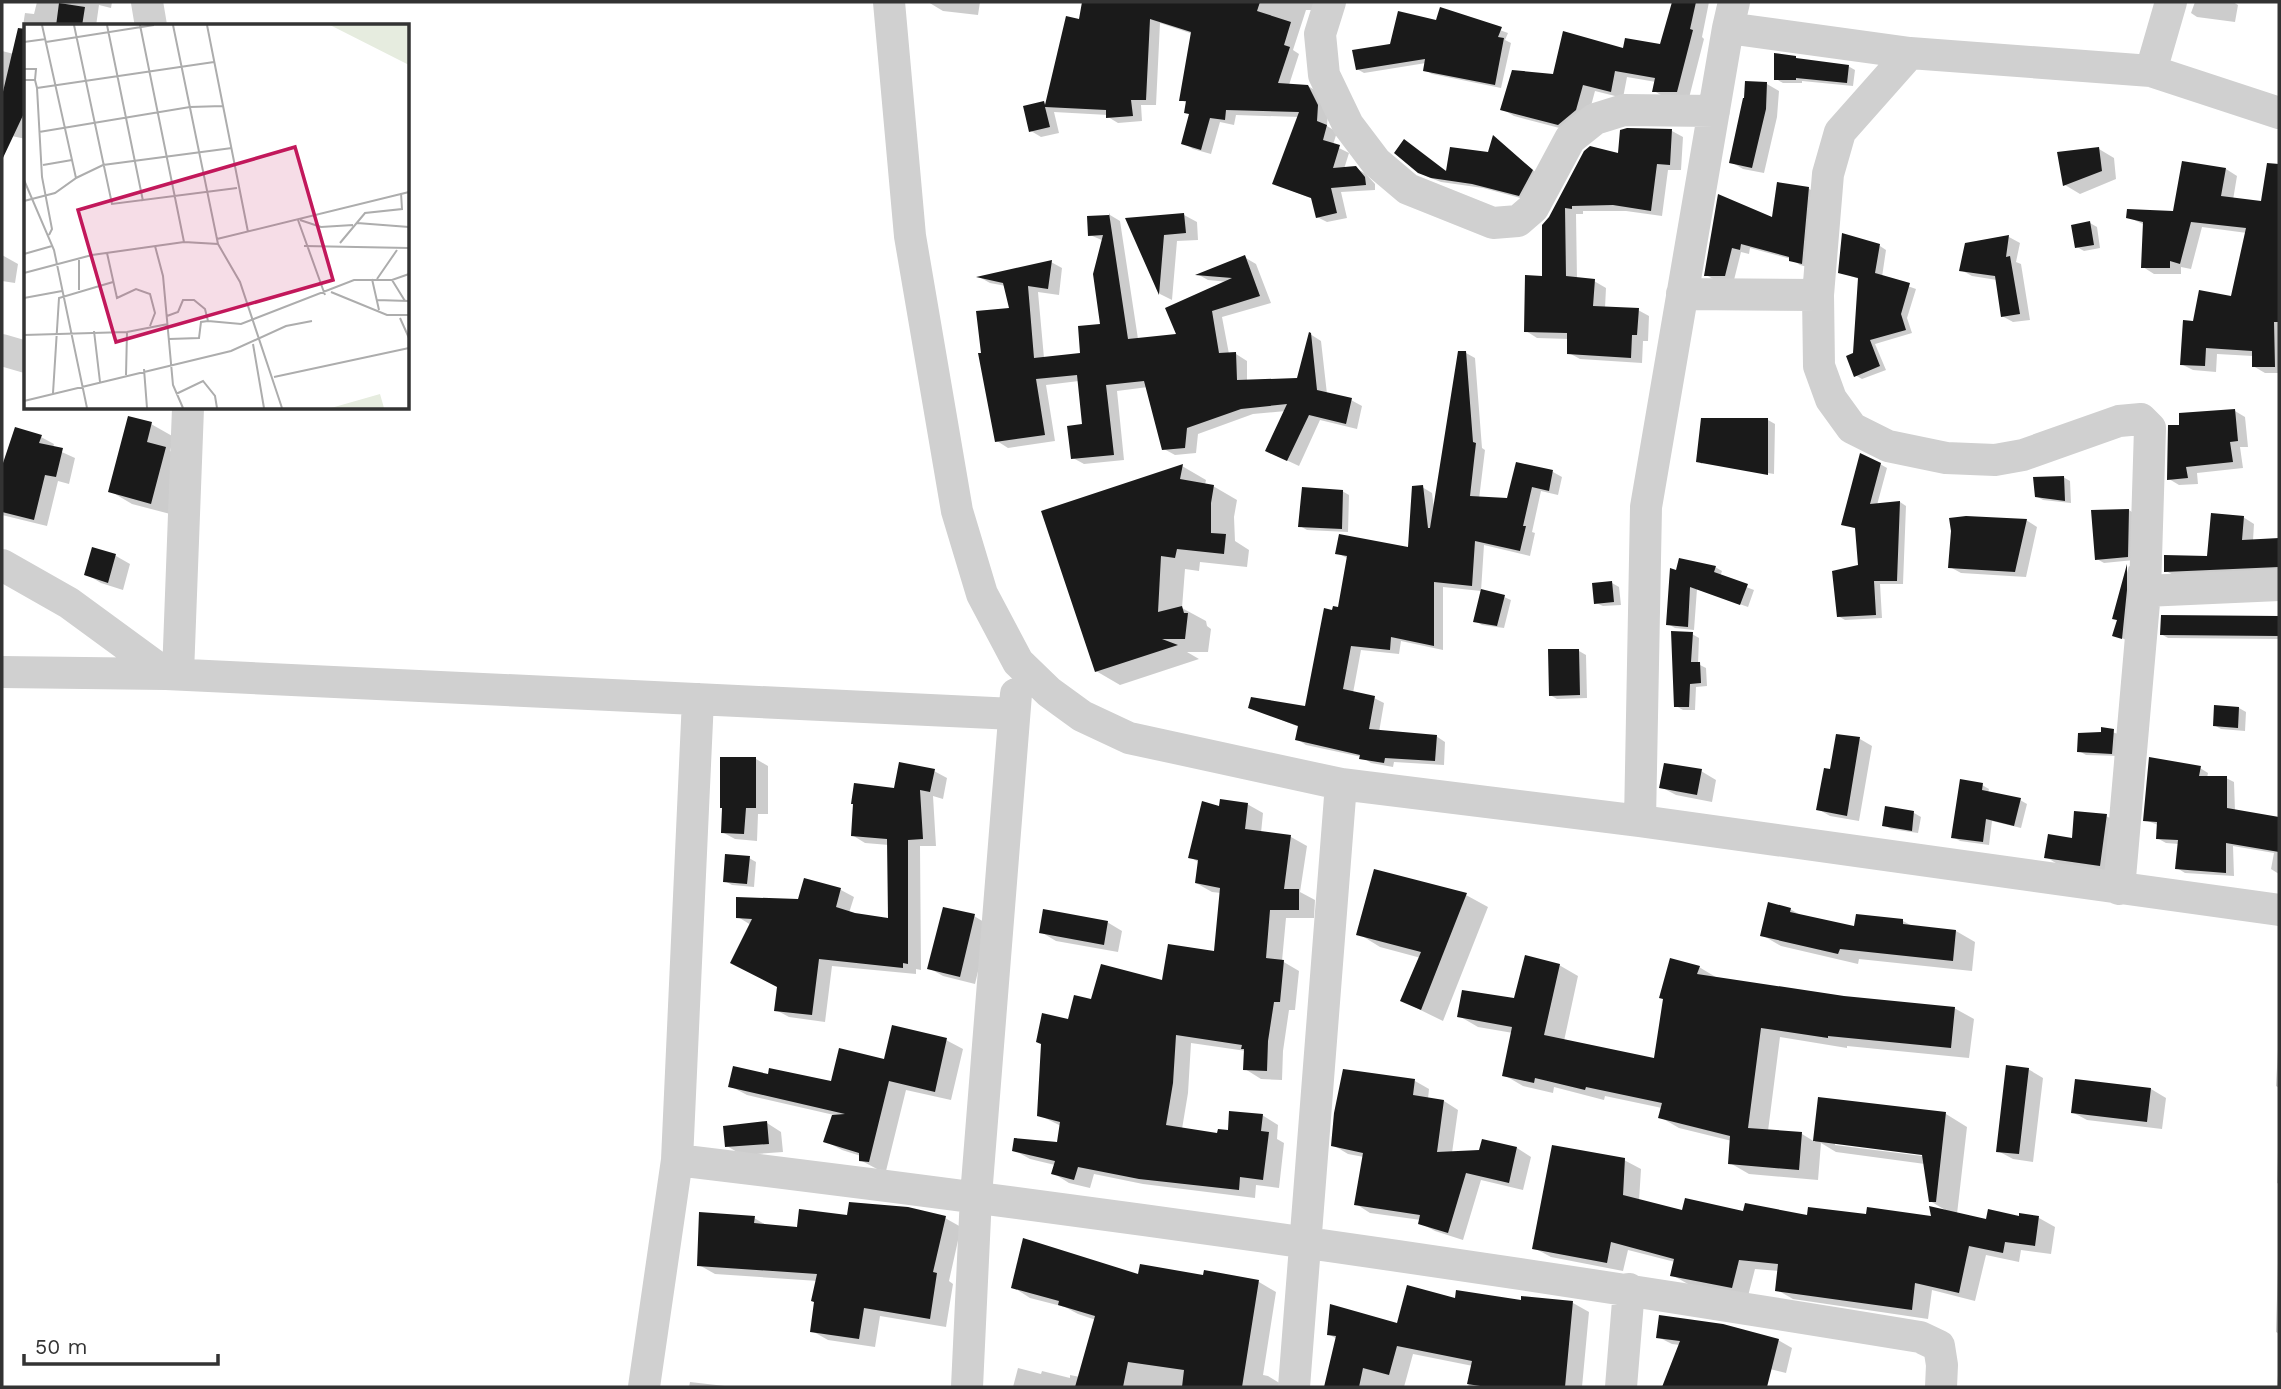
<svg xmlns="http://www.w3.org/2000/svg" width="2281" height="1389" font-family="'Work Sans',sans-serif">
  <style>
    .shadow { fill: #0003; fill-rule: evenodd }
    .building { fill: #1a1a1a }
    .lines { fill: none; stroke-linecap: round; stroke-linejoin: round }
    .minor { stroke: #d0d0d0; stroke-width: 32 }
    .inset-road { fill: none; stroke: #adadad; stroke-width: 2 }
    .view { fill: #c2185b; fill-opacity: 0.15; stroke: #c2185b; stroke-width: 3.5 }
    .inset-edge { fill: none; stroke: #333; stroke-width: 3.5 }
  </style>
  <rect width="100%" height="100%" fill="#fff"/>
  <!-- shadow -->
  <path class="shadow" d="M37,2H112L111,8L99,5L96,26H26V139L2,134V51L14,54L20,45L25,13L34,14Z
    M928,2H980L978,15L943,11Z
    M1132,2H1172L1209,15L1214,2H1317L1314,10H1306L1293,50L1299,54L1289,85L1308,86L1318,92L1328,112L1327,126L1337,132L1333,145L1349,153L1344,169L1356,168L1366,174L1375,184V190L1341,192L1347,218L1327,222L1317,217L1313,199L1275,184L1299,117L1236,115L1234,125L1220,122L1211,154L1193,149L1183,143L1191,115L1187,103L1181,100L1193,34L1160,23L1156,105H1141L1142,121L1118,123L1108,117V115L1054,112L1059,133L1041,137L1031,131L1044,103L1047,105L1129,15Z
    M1673,2H1709L1702,37L1704,39L1689,98H1666L1654,91L1656,82L1627,77L1623,98L1595,91L1588,117L1571,131L1514,116L1502,109L1555,76L1624,50L1662,46Z
    M2195,2H2233L2238,5L2235,22L2197,17L2191,13Z
    M1441,9L1508,33L1505,40L1511,43L1501,88L1432,74L1425,70L1426,63L1364,73L1357,69L1391,45L1437,22Z
    M1848,66L1855,70L1853,86L1802,81V83H1783L1776,79Z
    M1767,84L1779,91L1777,117L1764,173L1743,169L1731,162Z
    M1672,131L1683,137L1681,170H1668L1662,216L1626,211H1583V214H1576L1577,279L1594,281L1606,288L1605,308L1638,310L1649,316L1648,341H1643L1642,363L1580,359L1569,353V339L1537,338L1526,331L1544,278L1543,226L1620,155Z
    M1494,137L1540,176L1528,200L1483,188L1441,182L1428,177L1419,172L1405,141L1448,173L1489,154Z
    M2099,149L2114,158L2116,179L2080,194L2065,185Z
    M2226,169L2237,176L2233,200L2263,203L2267,176L2279,178V373H2265L2253,366V356L2217,354L2216,372L2193,370L2181,364L2195,323L2232,298L2247,233L2202,227L2191,269L2181,267V274H2154L2143,267L2145,225L2128,217L2175,213Z
    M1808,188L1817,194L1811,268L1800,265L1791,259L1750,248L1749,254L1741,252L1734,280H1715L1706,275L1720,197L1773,220Z
    M1110,215L1120,221L1138,339L1179,336L1228,282L1208,280L1199,275L1244,257L1256,264L1271,303L1222,317L1229,354H1236L1247,361V382L1298,380L1310,334L1321,341L1327,394L1351,400L1362,406L1357,429L1320,420L1299,466L1267,451L1286,411L1253,414L1198,434L1196,453L1175,455L1164,449L1148,387L1117,391L1124,460L1084,464L1073,458L1084,426L1079,381L1046,385L1055,441L1008,448L997,441L1011,309L1006,286L990,283L981,278L1051,262L1062,268L1059,295L1038,292L1044,358L1082,355L1102,326L1104,241L1090,235L1089,218Z
    M1184,215L1197,222L1198,240L1177,241L1172,300L1160,294L1127,219Z
    M2090,223L2097,227L2100,248L2084,251L2077,247Z
    M2009,237L2020,243L2016,262L2021,264L2030,320L2013,322L2002,316L1997,280L1972,276L1961,270L1966,245Z
    M1880,246L1886,250L1882,277L1916,289L1907,318L1912,333L1875,344L1886,370L1862,379L1855,375L1859,279L1840,272Z
    M2,255L18,264L15,283L2,281Z
    M1466,353L1475,358L1482,448L1485,450L1479,499L1508,500L1517,464L1553,472L1562,477L1558,495L1541,491L1532,532L1535,533L1530,556L1484,545L1481,591L1443,587V650L1401,641L1399,654L1361,650L1353,693L1374,698L1384,703L1379,732L1436,736L1445,742L1444,765L1394,762L1393,767L1371,763L1362,757L1306,745L1297,739L1299,727L1250,707L1306,708L1334,612L1340,609L1349,559L1337,553L1409,549L1422,487L1432,493L1434,508Z
    M2235,411L2245,417L2248,447H2240L2243,468L2197,473L2198,484L2179,485L2169,479Z
    M1768,420L1775,424L1774,474L1702,462V464L1698,461Z
    M151,424L174,437L170,451L188,461L174,515L132,504L110,491Z
    M16,429L41,437L54,444L53,448L75,458L69,484L58,481L47,526L2,515V472Z
    M1880,464L1887,468L1877,505L1900,502L1906,506L1903,584H1880L1882,618L1845,620L1838,616L1860,566L1857,529L1843,524Z
    M1182,466L1206,480L1205,485L1213,486L1237,500L1234,517L1235,541L1249,550L1247,567L1200,562L1199,571L1185,569L1182,608L1206,621L1207,626L1211,629L1208,652H1187L1199,659L1120,685L1096,671Z
    M2063,477L2070,481L2071,503L2043,500L2036,496Z
    M1342,491L1349,495L1348,532L1307,530L1300,526Z
    M2129,510L2135,514L2134,560L2104,563L2097,559Z
    M2243,517L2254,524L2253,541L2279,539V573L2177,577L2166,571L2209,558Z
    M2026,520L2037,527L2026,577L1961,573L1950,567Z
    M93,549L116,556L130,564L123,590L101,583L86,574Z
    M2129,566L2134,569L2129,641L2114,635L2118,621L2114,618Z
    M1715,567L1722,571L1720,577L1754,590L1748,607L1697,589L1694,630L1675,628L1668,624L1677,572Z
    M1612,583L1619,587L1621,605L1603,606L1596,603Z
    M1504,597L1511,600L1504,628L1482,625L1475,621Z
    M2163,617L2279,618V639L2168,638L2161,634Z
    M1692,634L1699,638L1698,664L1706,668L1707,686L1696,687L1695,710H1683L1676,706Z
    M1579,651L1586,655L1587,698L1557,699L1550,695Z
    M2239,708L2246,712L2245,731L2221,729L2214,725Z
    M2103,729L2121,735L2119,756L2086,755L2079,751L2103,733Z
    M1860,739L1872,746L1859,821L1830,816L1818,809L1832,771Z
    M756,759L768,766V814H758L757,841L735,839L722,832Z
    M2200,768L2208,773L2207,778H2226L2234,782L2235,811L2279,819V874L2271,869L2274,853L2233,846L2234,876L2185,873L2177,868L2179,844L2166,843L2157,838L2158,825L2145,820Z
    M934,771L947,778L943,799L933,796L936,846H920L921,970L916,969V974L832,966L825,1022L789,1017L776,1010L778,987L751,925L738,917L800,900L805,880L841,890L854,897L849,913L890,920L889,845L865,843L852,835L895,790Z
    M1701,771L1716,780L1712,802L1676,795L1661,787Z
    M1982,785L1989,789L1988,793L2020,800L2027,804L2021,828L1992,821L1989,845L1960,841L1953,837Z
    M1247,804L1263,813L1261,833L1291,837L1307,846L1300,892L1315,900L1314,918H1286L1282,961L1299,971L1295,1010H1289L1283,1051L1282,1080L1261,1079L1245,1069L1246,1051L1191,1043L1188,1093L1182,1129L1219,1135L1262,1115L1278,1125L1277,1139L1284,1143L1279,1188L1256,1185L1255,1198L1143,1184L1094,1174L1090,1188L1069,1183L1053,1173L1055,1165L1030,1159L1014,1150L1058,1144L1061,1126L1039,1115L1069,1021L1092,1001L1163,983L1215,953L1221,893L1212,892L1196,883L1200,863L1190,857L1221,808Z
    M1887,808L1914,813L1921,817L1918,833L1891,829L1884,825Z
    M2106,816L2119,823L2112,872L2059,865L2046,857Z
    M749,858L756,862L754,887L732,885L725,881Z
    M1375,871L1466,895L1488,907L1443,1021L1402,1001L1421,958L1380,947L1359,934Z
    M1790,909L1802,916L1856,928L1903,921L1914,927L1956,931L1975,942L1972,971L1859,959L1858,964L1781,946L1762,935Z
    M974,916L989,925L975,984L943,976L929,968Z
    M1107,922L1122,931L1118,952L1056,941L1041,932Z
    M1559,965L1578,976L1564,1041L1656,1060L1699,967L1719,979L1843,998L1954,1008L1974,1019L1969,1058L1847,1046V1048L1780,1037L1768,1131L1802,1134L1815,1142L1820,1099L1946,1114L1967,1127L1957,1214L1987,1221L2039,1218L2055,1227L2051,1254L2021,1250L2019,1262L1986,1255L1975,1301L1932,1290L1928,1319L1793,1299L1777,1290L1779,1271L1755,1269L1748,1296L1688,1284L1672,1275L1675,1262L1628,1250L1623,1271L1551,1257L1534,1248L1624,1160L1641,1169L1639,1201L1684,1212L1809,1217L1933,1218L1947,1211L1930,1201L1925,1164L1836,1152L1821,1143L1818,1180L1749,1174L1730,1163L1732,1141L1679,1128L1660,1117L1662,1108L1605,1096L1604,1100L1554,1087L1553,1093L1523,1086L1504,1075L1513,1033L1478,1027L1459,1016L1516,1000ZM1835,1142L1931,1154L1930,1157L1835,1145Z
    M2279,1031V1088L2276,1086Z
    M946,1040L963,1049L951,1100L906,1090L886,1171L877,1169L860,1160L861,1156L842,1150L825,1141L834,1115L747,1095L730,1086L769,1076L833,1083Z
    M2028,1069L2043,1078L2033,1162L2013,1159L1998,1151Z
    M1415,1081L1429,1089L1428,1099L1444,1101L1458,1110L1452,1153L1517,1148L1531,1157L1523,1190L1481,1180L1463,1240L1435,1231L1420,1223L1421,1220L1370,1213L1356,1204L1364,1157L1348,1154L1333,1145Z
    M2151,1089L2166,1098L2162,1129L2087,1120L2072,1112Z
    M2279,1122V1184L2277,1183Z
    M767,1123L781,1132L783,1152L742,1155L727,1146Z
    M849,1217L945,1218L961,1227L949,1281L953,1284L946,1327L880,1316L875,1347L828,1340L812,1331L818,1281L715,1274L699,1265L754,1218L768,1226L798,1229Z
    M2279,1229V1334L2276,1332Z
    M1205,1272L1259,1282L1276,1292L1263,1375L1268,1376L1286,1387H1013L1018,1368L1041,1374L1042,1371L1070,1378V1375L1080,1377L1096,1320L1078,1314L1065,1307L1030,1298L1013,1287L1139,1277H1204Z
    M1523,1298L1573,1303L1589,1312L1582,1387H1468L1473,1366L1413,1354L1404,1387H1326L1337,1339L1328,1334L1399,1325L1457,1300L1522,1302Z
    M1658,1337L1778,1340L1792,1348L1786,1373L1725,1358L1723,1387H1653H1664L1680,1345L1672,1344Z
    M2279,1363V1387H2277Z
    M690,1382L725,1386L727,1387H689Z"/>
  <!-- building -->
  <path class="building" d="M1082,2H1260L1257,11L1291,22L1284,45L1290,47L1278,83L1308,85L1318,105L1317,121L1327,125L1323,140L1340,145L1333,168L1356,166L1365,177L1366,185L1331,188L1337,213L1316,218L1311,198L1272,184L1299,112L1226,110L1225,120L1210,118L1201,150L1181,144L1189,114L1184,113L1186,101H1179L1191,32L1150,19L1146,100H1131L1133,116L1106,118V110L1045,107L1050,127L1029,132L1023,106L1044,101L1045,105L1066,16L1079,19Z
    M1672,2H1696L1690,29L1693,30L1677,92H1652L1655,78L1615,71L1611,92L1583,85L1576,110L1558,125L1500,110L1512,70L1553,74L1563,31L1623,48L1625,38L1660,44Z
    M59,3L85,7L82,26H56Z
    M1440,7L1502,27L1498,37L1504,38L1495,85L1423,71L1425,59L1356,70L1352,50L1390,44L1398,11L1436,20Z
    M18,28L26,29V109L2,160V96Z
    M1774,53L1796,56V58L1849,65L1847,83L1796,78V80H1774Z
    M1745,81L1767,82L1766,109L1752,168L1729,163L1743,98H1744Z
    M1627,128L1672,129L1670,165L1657,164L1651,211L1613,205L1572,206V209L1565,208L1566,276L1595,279L1593,306L1639,308L1637,335H1632L1631,358L1567,354V333L1524,332L1525,275L1542,276V225L1549,217L1584,151L1590,146L1618,153L1620,130Z
    M1493,135L1533,170L1519,196L1472,184L1431,178L1418,173L1394,153L1404,139L1446,171L1450,147L1488,152Z
    M2099,147L2102,171L2063,186L2057,152Z
    M2182,161L2226,168L2221,196L2261,201L2267,163L2279,164V322H2274L2275,367H2252V351L2206,348L2205,366L2180,365L2183,320L2193,321L2199,290L2231,296L2246,228L2191,222L2180,264L2170,261V268H2141L2143,222L2126,218L2127,209L2173,211Z
    M1777,182L1809,187L1802,264L1789,261V257L1741,244L1740,250L1732,248L1725,276H1704L1718,194L1772,217Z
    M1109,213L1128,339L1176,334L1165,308L1232,278L1195,275L1245,255L1260,296L1212,311L1219,353L1236,352L1237,380L1297,378L1309,332L1311,333L1317,390L1352,398L1346,424L1309,415L1287,461L1265,451L1287,404L1241,409L1187,428L1185,448L1162,450L1144,381L1106,385L1114,455L1071,459L1067,426L1082,424L1077,375L1036,379L1045,435L995,442L978,353H981L976,311L1009,308L1003,283L976,277L1052,260L1048,289L1028,286L1034,358L1080,353L1078,326L1100,324L1093,274L1103,235L1088,236L1087,216L1109,215Z
    M1184,213L1186,233L1164,235L1159,295L1125,218Z
    M2090,221L2094,245L2075,248L2071,225Z
    M1842,233L1880,244L1875,273L1910,283L1901,314L1906,330L1870,340L1880,366L1854,377L1846,356L1853,353L1858,278L1838,273Z
    M2009,235L2006,257L2010,256L2020,314L2001,317L1995,276L1959,271L1965,243Z
    M1458,351H1466L1473,442L1476,443L1470,496L1507,498L1516,462L1553,470L1549,491L1532,487L1523,526H1526L1520,551L1475,541L1472,586L1434,582V646L1391,637L1390,650L1351,646L1343,689L1375,696L1369,729L1437,735L1435,761L1385,758L1384,763L1359,759L1360,755L1295,740L1298,726L1248,708L1251,697L1305,706L1324,608L1332,610L1333,606L1338,607L1347,556L1335,554L1339,534L1408,547L1412,486L1423,485L1428,528H1430Z
    M2235,409L2238,441L2230,442L2233,462L2186,467L2188,478L2167,480L2168,425H2179V413Z
    M128,416L152,422L147,442L166,447L151,504L108,492Z
    M1701,418H1768V475L1696,462Z
    M15,427L42,435L39,443L63,448L56,477L45,475L34,520L2,512V466Z
    M1860,453L1881,463L1870,504L1900,501L1897,581H1874L1876,615L1837,617L1832,571L1858,565L1855,528L1841,525Z
    M1183,464L1180,479L1214,485L1211,503V533L1226,534L1224,554L1177,549L1175,558L1161,556L1158,612L1182,606L1184,613H1188L1185,639H1162L1178,645L1095,672L1041,511Z
    M2064,476L2065,501L2035,497L2033,477Z
    M1302,487L1343,490L1342,529L1298,527Z
    M2129,509L2128,557L2095,560L2091,510Z
    M2211,513L2244,516L2242,540L2279,538V567L2164,572V555L2207,556Z
    M1966,516L2027,519L2015,572L1948,568L1951,531L1949,518Z
    M92,547L116,554L108,583L84,575Z
    M1679,558L1716,566L1714,572L1748,584L1740,605L1690,587L1688,627L1666,625L1670,568L1676,570Z
    M2127,564V590L2122,639L2112,636L2117,620L2112,619Z
    M1612,581L1614,602L1594,604L1592,583Z
    M1481,589L1505,595L1497,626L1473,622Z
    M2161,615L2279,616V636L2160,635Z
    M1671,631L1693,632L1691,662H1700L1701,683L1690,684L1689,707H1674Z
    M1548,649H1579L1580,695L1549,696Z
    M2214,705L2239,707L2238,728L2213,726Z
    M2101,727L2114,729L2112,754L2077,752L2078,733L2101,732Z
    M1836,734L1860,737L1847,816L1816,810L1824,768L1830,769Z
    M720,757H756V808H746L744,834L721,833L722,808H720Z
    M2149,757L2201,766L2199,776H2227V808L2279,817V852L2226,843V873L2175,869L2178,840L2156,839L2157,822L2143,821Z
    M899,762L935,769L930,792L920,790L923,839L908,840V964L903,963V968L819,959L812,1015L774,1011L777,987L730,963L752,919L736,918V897L798,899L804,878L841,888L836,907L855,913L888,918L887,839L851,836L853,804H851L854,783L894,788Z
    M1664,763L1702,769L1697,795L1659,788Z
    M1960,779L1983,783L1982,790L2021,798L2014,826L1986,819L1983,842L1951,838Z
    M1220,799L1248,803L1245,829L1291,835L1284,889H1299V910H1270L1266,958L1284,960L1280,1002H1274L1268,1041L1267,1071L1243,1070L1244,1049H1241L1242,1045L1176,1035L1173,1083L1166,1125L1217,1133L1218,1129L1228,1130L1229,1111L1263,1114L1261,1131L1269,1132L1263,1180L1240,1177L1239,1190L1139,1179L1078,1167L1074,1180L1051,1174L1055,1161L1012,1151L1014,1138L1057,1142L1060,1122L1037,1116L1041,1044L1036,1042L1042,1013L1068,1019L1074,995L1091,999L1101,964L1162,980L1168,944L1214,951L1220,888L1195,883L1198,860L1188,858L1202,801L1219,806Z
    M1885,806L1914,811L1912,831L1882,826Z
    M2074,811L2107,814L2100,866L2044,858L2048,834L2072,838Z
    M725,854L750,856L747,884L723,882Z
    M1374,869L1467,893L1421,1010L1400,1001L1421,952L1356,935Z
    M1768,902L1791,908L1790,912L1854,926L1856,914L1903,919V924L1956,930L1953,961L1840,949L1838,954L1760,936Z
    M943,907L975,914L960,977L927,969Z
    M1043,909L1108,921L1104,945L1039,933Z
    M1525,955L1560,964L1544,1035L1654,1058L1663,999L1659,998L1670,958L1700,966L1697,974L1844,996L1955,1007L1951,1048L1828,1036V1038L1761,1028L1748,1128L1802,1132L1799,1170L1728,1164L1730,1136L1658,1118L1662,1103L1586,1087L1585,1090L1535,1078L1534,1083L1502,1076L1512,1027L1457,1017L1462,990L1514,998Z
    M892,1025L947,1038L935,1092L889,1081L869,1162L859,1161V1153L823,1142L832,1115L845,1114L728,1087L733,1066L768,1074L769,1068L831,1081L839,1048L884,1059Z
    M2006,1065L2029,1068L2019,1154L1996,1152Z
    M1343,1069L1415,1079L1413,1095L1444,1100L1437,1152L1479,1150L1482,1139L1517,1147L1509,1183L1466,1173L1448,1233L1418,1224L1420,1215L1354,1205L1363,1153L1331,1146L1334,1113Z
    M2075,1079L2151,1088L2147,1122L2071,1113Z
    M1818,1097L1946,1112L1936,1202H1929L1922,1155L1813,1141Z
    M767,1121L769,1144L725,1147L723,1126Z
    M1552,1145L1625,1158L1623,1195L1682,1210L1685,1198L1743,1211L1745,1203L1807,1215L1808,1207L1866,1214L1867,1207L1931,1216L1929,1206L1986,1219L1988,1209L2019,1216V1213L2039,1216L2035,1246L2005,1242L2003,1253L1969,1246L1959,1293L1915,1283L1912,1310L1775,1291L1778,1264L1739,1260L1732,1288L1670,1276L1674,1259L1611,1242L1607,1263L1532,1249Z
    M849,1202L908,1207L946,1216L933,1272L937,1273L930,1319L864,1308L859,1339L810,1332L814,1302L811,1301L817,1274L697,1266L699,1212L755,1216L754,1223L797,1227L799,1209L847,1215Z
    M1023,1238L1138,1274L1140,1264L1203,1275L1204,1270L1259,1280L1242,1387H1182L1184,1370L1128,1362L1123,1387H1075L1095,1316L1058,1305L1059,1301L1011,1288Z
    M1407,1285L1455,1298L1456,1290L1521,1300V1296L1573,1301L1565,1387H1487L1467,1384L1472,1361L1397,1346L1389,1375L1363,1368L1359,1387H1324L1336,1336L1327,1335L1330,1304L1397,1323Z
    M1659,1315L1723,1324L1779,1339L1767,1387H1662L1680,1341L1656,1338Z"/>
  <g class="lines">
    <!-- minor -->
    <path class="minor" d="M147,2L151,26
      M889,2L910,236L957,511L982,594L1018,662L1049,692L1082,716L1129,738L1341,784L1640,821L2279,910
      M1330,2L1320,34L1324,75L1348,125L1376,162L1408,189L1493,223L1518,221L1533,208L1570,139L1595,119L1624,110L1714,111
      M1728,28L1910,53L2151,71L2279,113
      M1910,53L1840,132L1828,174L1818,295L1819,366L1831,399L1852,428L1888,446L1946,458L1995,460L2023,455L2119,421L2141,419L2150,428L2145,591L2119,889
      M2151,71L2171,2
      M1682,294L1818,295
      M2,350L26,357
      M2,565L69,603L166,674
      M2145,591L2279,585
      M2,672L166,674L1014,714
      M178,674L188,408
      M1640,821L1646,507L1728,28L1734,2
      M677,1160C1092,1210 1507,1269 1920,1337L1939,1346L1942,1365L1941,1387
      M644,1387L677,1160L698,699
      M967,1387L976,1196L1016,694
      M1294,1387L1341,784
      M1621,1387L1629,1289"/>
  </g>
  <!-- overview -->
  <g transform="translate(24 24)">
    <rect width="385" height="385" fill="#fff"/>
    <path d="M306,1H385V41ZM356,370L360,384H307Z" fill="#e6ecdf"/>
    <path class="inset-road" d="M50,1L88,180L213,164M83,1L119,177M116,1L160,218M149,1L194,220M183,1L224,208M0,18L22,15M22,18L130,1M0,45H12L11,56M0,56H11L13,64L18,153L28,205L25,211M13,64L190,38M15,108L166,83L199,82M19,141L48,136M52,154L79,141L208,124M0,156L30,226L63,384M0,177L31,169L52,154L18,1M274,196L301,271M276,196L297,203L329,201M333,199L385,203M193,215L385,168M316,219L341,189L378,185L377,169M131,222L139,252L149,361L159,384M280,222L385,224M83,229L93,274L112,265L126,270L131,289L126,302M0,230L28,222M55,234V266M0,249L68,231L160,218L194,220L216,258L258,384M348,255L355,286M353,255L373,226M368,256L381,277M307,268L363,291H385M0,274L38,267M352,276L385,277M143,292L154,288L159,276H170L181,285L184,297M376,294L385,314M184,297L217,300L330,256H368L385,250M70,307L76,358M0,311L103,308L144,300M145,315L175,314L177,298L184,297M229,320L240,384M120,345L123,384M102,351L103,308M250,353L385,324M29,369L35,274L89,258M152,370L179,357L191,372L193,384M0,377L207,327L262,302L288,297"/>
    <path class="view" d="M271,123L309,256L92,318L54,186Z"/>
    <rect width="385" height="385" class="inset-edge"/>
  </g>
  <!-- border -->
  <rect width="2281" height="1389" fill="none" stroke="#333333" stroke-width="7"/>
  <!-- scale -->
  <path d="M24 1354v10h194v-10" fill="none" stroke="#333333" stroke-width="3.5"/>
  <text x="35" y="1354" font-size="21" fill="#333333" stroke="#ffffff" stroke-width="5" paint-order="stroke">50 m</text>
</svg>
